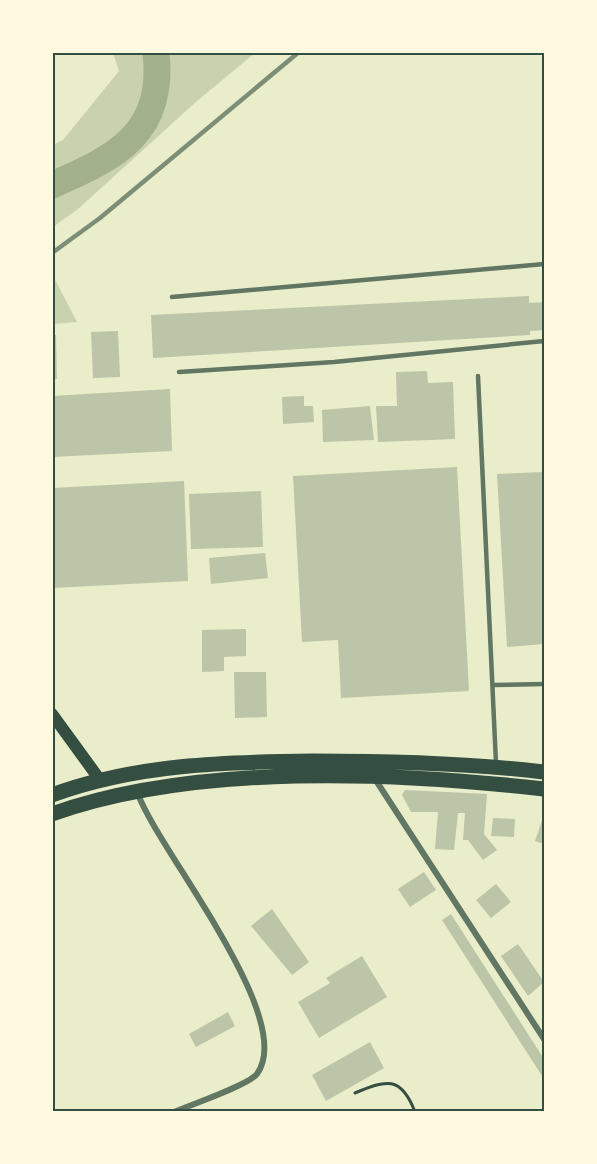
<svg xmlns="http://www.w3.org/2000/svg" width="597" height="1164" font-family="'Archivo Narrow',sans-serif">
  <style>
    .green { fill: #cad2ad }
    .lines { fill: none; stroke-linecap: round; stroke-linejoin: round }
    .river { stroke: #a3b18a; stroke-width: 27 }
    .building { fill: #bcc5a7 }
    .path { stroke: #344e41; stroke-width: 3 }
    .service { stroke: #617663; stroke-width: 4.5 }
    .minor { stroke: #617663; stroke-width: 6 }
    .secondary { stroke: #344e41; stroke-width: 12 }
    .trunk { stroke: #344e41; stroke-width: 15 }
    .rail { stroke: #7c8e77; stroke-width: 4.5 }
    .neatline { fill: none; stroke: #344e41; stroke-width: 2 }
  </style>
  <rect width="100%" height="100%" fill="#e9edc9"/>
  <!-- green -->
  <path class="green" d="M113,53H255L197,101L78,209L53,227V145L63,140L119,71Z
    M53,276L77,322L53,324Z"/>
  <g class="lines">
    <!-- river -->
    <path class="river" d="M52,185C117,157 165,133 156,52"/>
  </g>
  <!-- building -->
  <path class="building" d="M529,296V303L544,302V330L530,331V335L153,358L151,315Z
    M118,331L120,377L93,378L91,332Z
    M52,335H56L57,379L52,380Z
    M427,371L428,383L453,382L455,439L378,442L376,406H397L396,372Z
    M170,389L172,451L52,457V396Z
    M304,396V406H313L314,422L283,424L282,397Z
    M370,406L374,440L323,442L322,410Z
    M457,467L469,691L341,698L338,640L302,642L293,476Z
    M544,472V644L507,647L497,474Z
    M184,481L188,581L52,588V488Z
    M261,491L263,547L191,549L189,494Z
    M265,553L268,578L211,584L209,558Z
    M246,629V656L224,657V671L202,672V630Z
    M234,672H266L267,717L235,718Z
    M405,790L487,794L484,834L497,850L483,860L468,840H463L465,813H458L454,850L435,849L438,812H411L402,795Z
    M544,815V844L535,841Z
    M493,818L515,819L514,837L491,836Z
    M424,872L436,890L410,907L398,889Z
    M496,884L511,902L491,918L476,900Z
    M272,909L309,962L292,975L251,926Z
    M451,914L544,1059V1079L442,920Z
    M518,944L544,982L528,996L501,956Z
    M362,956L387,997L319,1038L298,1002L330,983L326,978Z
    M228,1012L235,1026L196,1047L189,1034Z
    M370,1042L384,1068L326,1101L312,1075Z"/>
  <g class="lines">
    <!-- path -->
    <path class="path" d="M355,1093C386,1080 401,1075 415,1112"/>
    <!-- service -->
    <path class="service" d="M172,297L544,264
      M179,372L334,362L544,341
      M478,376L496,763
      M493,685L544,684"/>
    <!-- minor -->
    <path class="minor" d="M375,779L544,1039
      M138,794C158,850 298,1018 257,1074C249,1085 190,1105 174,1112"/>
    <!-- secondary -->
    <path class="secondary" d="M52,714L100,780"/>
    <!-- trunk -->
    <path class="trunk" d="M52,795C136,764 225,762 313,761C390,761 468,763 544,772
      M52,814C195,763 395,772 544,789"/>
    <!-- rail -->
    <path class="rail" d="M52,253L100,218L299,52"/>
  </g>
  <!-- border -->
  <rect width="597" height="1164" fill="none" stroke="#fefae0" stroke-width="108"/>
  <rect x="54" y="54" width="489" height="1056" class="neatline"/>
</svg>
